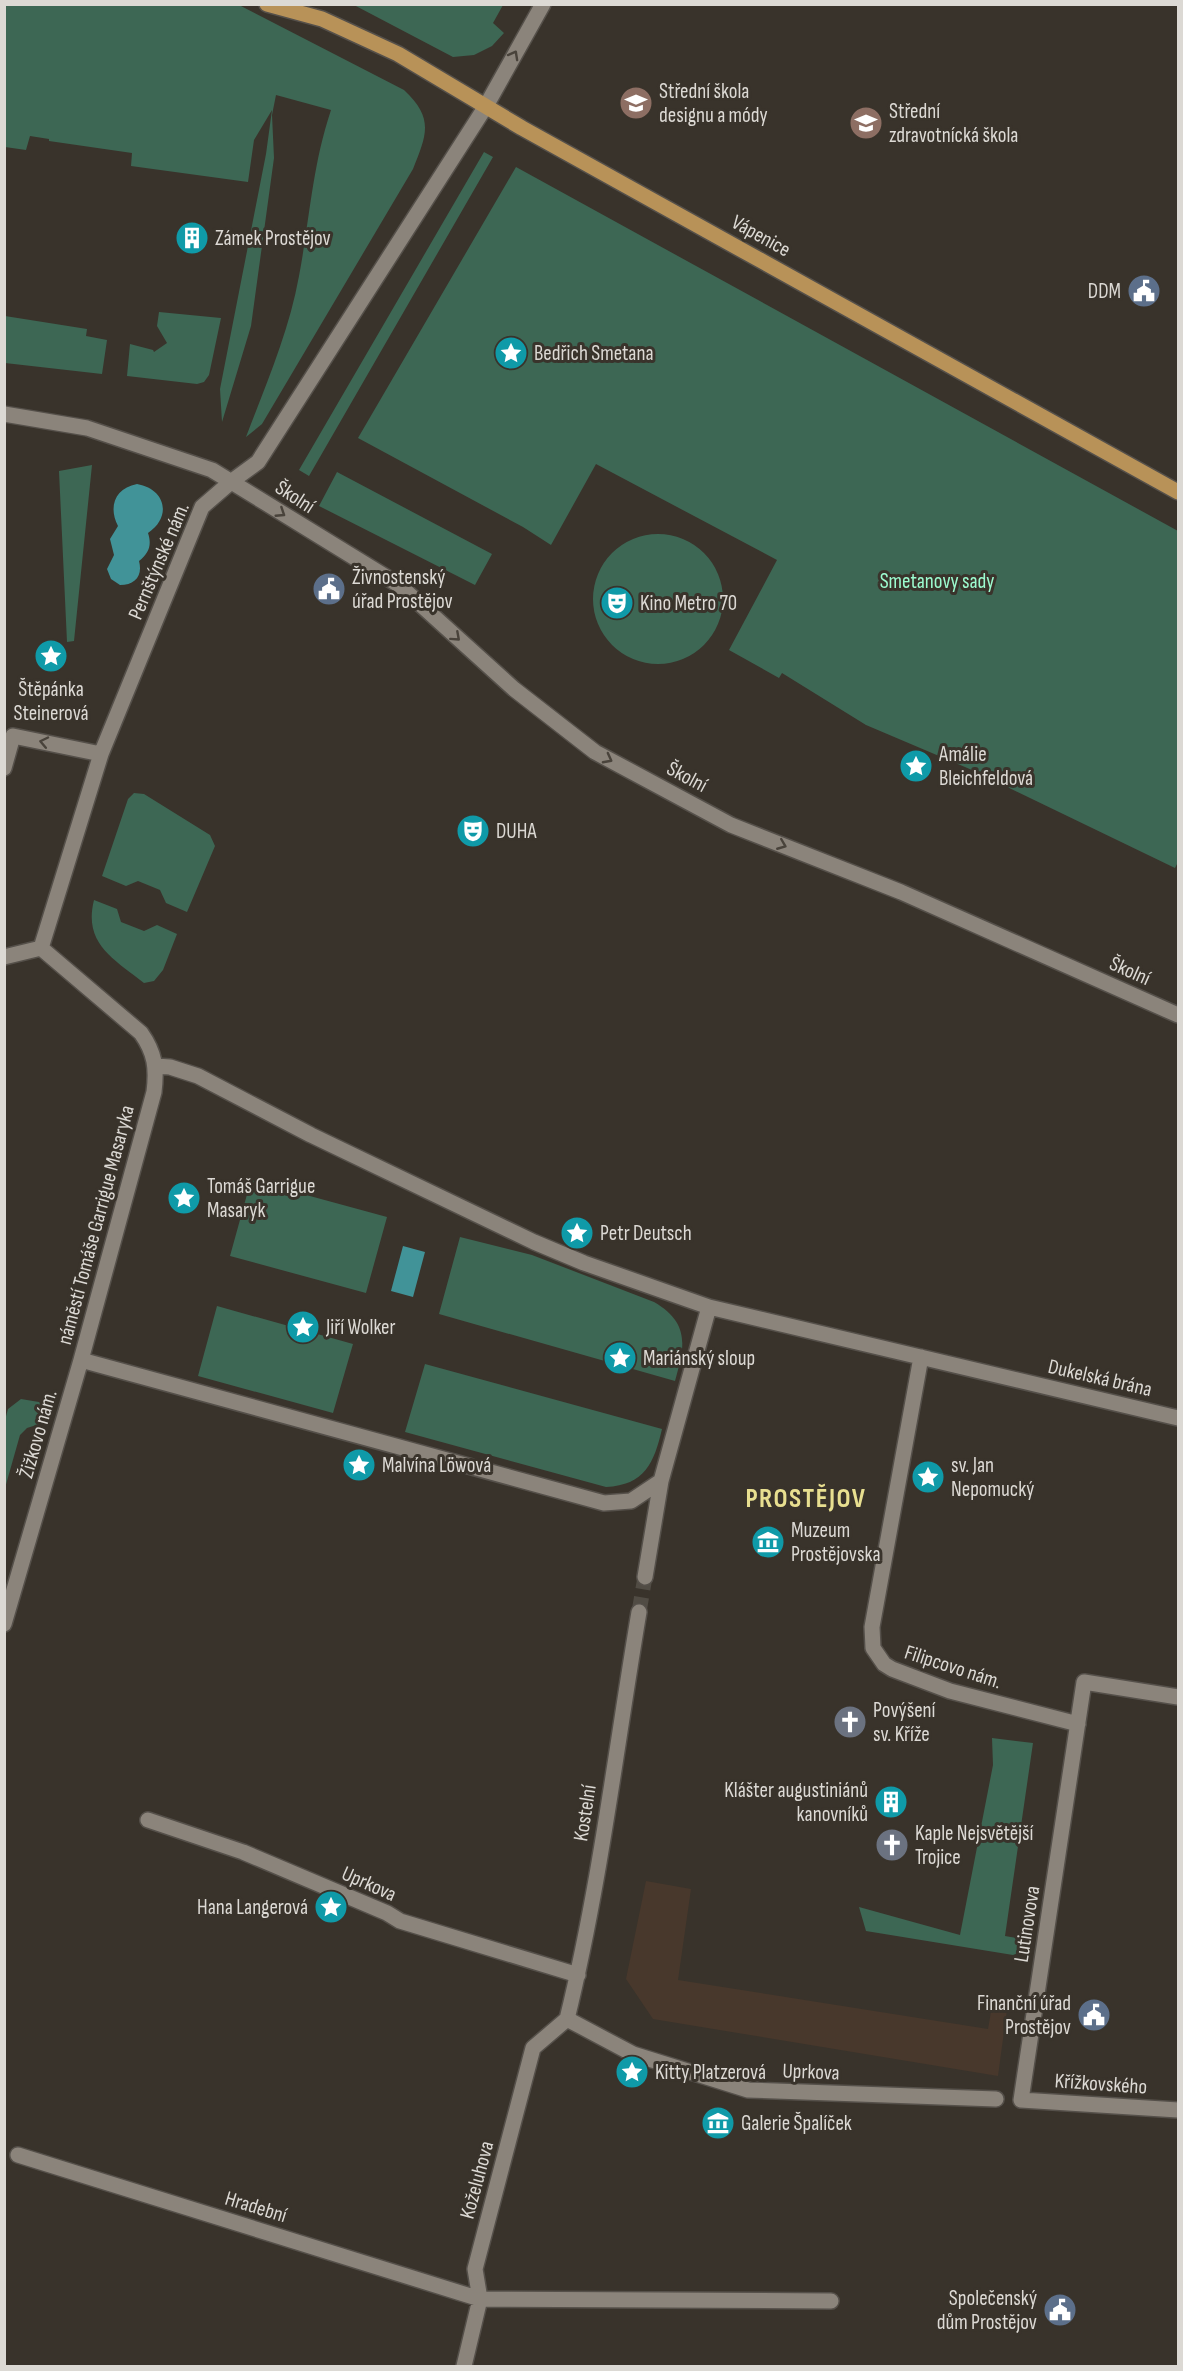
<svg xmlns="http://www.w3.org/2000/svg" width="1183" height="2371" font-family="'Sofia Sans Condensed',sans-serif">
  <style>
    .commercial { fill: #48382c }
    .green { fill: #3d6754 }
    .water { fill: #419398 }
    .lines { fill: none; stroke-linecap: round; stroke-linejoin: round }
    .minor-tunnel { stroke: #514c44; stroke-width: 15; stroke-dasharray: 15 8; stroke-linecap: butt }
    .minor-casing { stroke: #55504a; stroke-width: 18 }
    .major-casing { stroke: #55504a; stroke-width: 18 }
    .minor { stroke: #8b847b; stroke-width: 15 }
    .major { stroke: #b89258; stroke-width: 15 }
    .oneway { stroke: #49433b }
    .labels { text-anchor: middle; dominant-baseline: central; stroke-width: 6; stroke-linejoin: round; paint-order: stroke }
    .poi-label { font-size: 21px; fill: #dcd9d4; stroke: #39332b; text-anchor: start }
    .street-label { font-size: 21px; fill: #dcd9d4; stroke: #39332b }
    .park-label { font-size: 21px; fill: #9cfbcf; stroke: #39332b }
    .district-label { font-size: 27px; font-weight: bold; letter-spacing: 1.5px; fill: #e8df90; stroke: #39332b }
  </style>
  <rect width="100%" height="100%" fill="#39332b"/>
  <!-- commercial -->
  <path class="commercial" d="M646,1881L691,1889L678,1980L988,2029L993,2000L1008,2002L998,2076L653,2019L626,1979Z"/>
  <!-- green -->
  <path class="green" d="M4,5H239L404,90C434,118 427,134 413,169L262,424L246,437C266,384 289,332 299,276C310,218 312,167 331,110L276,95L272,115L274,158L251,326L222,422L220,389L266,154L272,110L254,140L248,182L131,166L132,153L49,141V139L30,136L26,150L5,147Z
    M354,5H503L493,23L504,33L492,46L474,55L453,57Z
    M484,152L493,157L309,476L299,470Z
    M516,167L1178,531V862L1175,868L972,770L866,725L782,673L779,678L729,650L777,560L596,464L551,545L523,527L358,438Z
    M159,312L221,318L209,375L204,382L197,384L127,376L130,344L153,350L154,352L167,343L157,326Z
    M5,316L87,329L86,336L107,340L102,374L5,363Z
    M92,465L74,641L67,642L59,471Z
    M337,472L492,554L475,585L319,506Z
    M593 599a65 65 0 1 1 130 0a65 65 0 1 1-130 0Z
    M134,793L144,794L210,835L215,846L187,912L166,903L160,890L138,881L126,886L102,876L128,799Z
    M94,900L117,909L121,922L144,931L157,925L177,934L163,970L154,981L144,983C114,959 83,944 94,900Z
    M251,1180L387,1217L366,1293L230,1256Z
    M460,1237L532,1255L654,1302C690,1323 685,1346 675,1381L439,1314Z
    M217,1306L353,1344L333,1413L198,1376Z
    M425,1364L662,1429C654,1463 645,1485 606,1487L405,1432Z
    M21,1399L39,1402L51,1416L49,1421L27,1428L20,1435L5,1488V1420L8,1409Z
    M992,1738L1033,1743L1005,1936L1028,1940L1026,1950L1013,1955L866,1931L859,1907L960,1935L993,1765Z"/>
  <!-- water -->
  <path class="water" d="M137,484C166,489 172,517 148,533C152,545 149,553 139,561C143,576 135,585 120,585L111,579L107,569L114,555L110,539L118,526C108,507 115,488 137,484Z
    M403,1246L425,1252L413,1297L391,1291Z"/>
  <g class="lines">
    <!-- minor-tunnel -->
    <path class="minor-tunnel" d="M639,1612L645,1577"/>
    <!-- minor casing -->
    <g class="minor-casing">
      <path id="minor" d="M4,414L87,428L212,470L399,585L514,689L595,752L731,825L901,892L1178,1015
        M4,768L13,736L101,754
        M41,948L141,1033C155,1053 157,1068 154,1092L81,1360L604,1503L631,1501L661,1481L709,1307
        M41,948L101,754L202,507L232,481L258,462L486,106L543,4
        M4,957L41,948
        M156,1066L170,1067L198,1076L311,1135L534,1242L584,1263L709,1307L1178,1418
        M921,1357L872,1627L873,1648L884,1664L892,1669L950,1691L1078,1724
        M645,1577L661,1481
        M4,1624L81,1360
        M1178,1697L1084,1682L1021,2100L1178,2110
        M148,1820L243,1852L387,1913L400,1921L578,1975
        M567,2019L633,2054L748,2090L996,2099
        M567,2019C600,1885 616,1748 639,1612
        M18,2155L480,2299L831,2301
        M464,2366L480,2299L475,2269L533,2048L567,2019"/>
    </g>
    <!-- major casing -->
    <g class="major-casing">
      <path id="major" d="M267,4L322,19L398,54L522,128L1178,492"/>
    </g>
    <!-- minor -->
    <use href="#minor" class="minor"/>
    <!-- major -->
    <use href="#major" class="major"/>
  </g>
  <!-- one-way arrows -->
  <defs><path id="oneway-chevron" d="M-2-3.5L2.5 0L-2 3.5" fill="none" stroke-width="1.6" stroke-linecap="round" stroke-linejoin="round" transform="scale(1.5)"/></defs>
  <g class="oneway">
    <use href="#oneway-chevron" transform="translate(514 55) rotate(-61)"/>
    <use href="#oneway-chevron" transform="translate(281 513) rotate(33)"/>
    <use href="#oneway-chevron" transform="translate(456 637) rotate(42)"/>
    <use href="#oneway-chevron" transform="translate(44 742) rotate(-168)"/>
    <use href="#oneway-chevron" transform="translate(608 759) rotate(28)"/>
    <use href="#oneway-chevron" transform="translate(782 845) rotate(22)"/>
  </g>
  <!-- icons -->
  <defs>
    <g id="school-disc" transform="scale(1.725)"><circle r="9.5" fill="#8d6e63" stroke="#39332b"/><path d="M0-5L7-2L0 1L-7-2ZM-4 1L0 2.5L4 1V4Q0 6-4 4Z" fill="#fff"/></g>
    <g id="building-disc" transform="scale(1.725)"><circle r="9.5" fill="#0f9aa8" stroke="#39332b"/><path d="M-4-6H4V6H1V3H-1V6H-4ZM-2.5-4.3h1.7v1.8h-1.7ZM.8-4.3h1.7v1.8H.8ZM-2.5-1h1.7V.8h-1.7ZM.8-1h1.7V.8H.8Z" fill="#fff"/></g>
    <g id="civic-disc" transform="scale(1.725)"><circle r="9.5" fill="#5c6f8a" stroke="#39332b"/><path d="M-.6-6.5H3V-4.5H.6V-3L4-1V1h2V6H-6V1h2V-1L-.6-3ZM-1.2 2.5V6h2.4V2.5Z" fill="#fff"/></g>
    <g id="sight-disc" transform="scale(1.725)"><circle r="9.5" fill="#0f9aa8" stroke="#39332b"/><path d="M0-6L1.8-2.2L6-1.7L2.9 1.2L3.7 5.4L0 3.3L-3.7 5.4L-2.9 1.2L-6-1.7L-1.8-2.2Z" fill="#fff"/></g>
    <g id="theatre-disc" transform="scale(1.725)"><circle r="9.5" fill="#0f9aa8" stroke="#39332b"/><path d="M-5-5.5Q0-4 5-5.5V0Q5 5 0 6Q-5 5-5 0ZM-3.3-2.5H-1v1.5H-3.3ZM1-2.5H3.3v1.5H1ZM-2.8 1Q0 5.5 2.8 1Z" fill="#fff"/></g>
    <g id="museum-disc" transform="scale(1.725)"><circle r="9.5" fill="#0f9aa8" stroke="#39332b"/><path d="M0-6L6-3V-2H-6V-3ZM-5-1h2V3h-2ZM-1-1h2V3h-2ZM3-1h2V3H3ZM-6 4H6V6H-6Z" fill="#fff"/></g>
    <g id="church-disc" transform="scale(1.725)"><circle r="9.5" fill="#6b7280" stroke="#39332b"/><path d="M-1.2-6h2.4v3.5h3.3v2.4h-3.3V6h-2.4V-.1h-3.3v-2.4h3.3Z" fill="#fff"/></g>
  </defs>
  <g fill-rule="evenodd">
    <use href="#school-disc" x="636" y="103"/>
    <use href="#school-disc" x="866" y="123"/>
    <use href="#building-disc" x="192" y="238"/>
    <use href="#civic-disc" x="1144" y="291"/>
    <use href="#sight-disc" x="511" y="353"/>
    <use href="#civic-disc" x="329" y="589"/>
    <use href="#theatre-disc" x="617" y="603"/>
    <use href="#sight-disc" x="51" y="656"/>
    <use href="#sight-disc" x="916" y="766"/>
    <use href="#theatre-disc" x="473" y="831"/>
    <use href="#sight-disc" x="184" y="1198"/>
    <use href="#sight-disc" x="577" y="1233"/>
    <use href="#sight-disc" x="303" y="1327"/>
    <use href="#sight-disc" x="620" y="1358"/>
    <use href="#sight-disc" x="359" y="1465"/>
    <use href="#sight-disc" x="928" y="1477"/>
    <use href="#museum-disc" x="768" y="1542"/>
    <use href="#church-disc" x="850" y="1722"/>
    <use href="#building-disc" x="891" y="1802"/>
    <use href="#church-disc" x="892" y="1845"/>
    <use href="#sight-disc" x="331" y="1907"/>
    <use href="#civic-disc" x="1094" y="2015"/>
    <use href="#sight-disc" x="632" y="2072"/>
    <use href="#museum-disc" x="718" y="2123"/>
    <use href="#civic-disc" x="1060" y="2310"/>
  </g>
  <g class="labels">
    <!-- poi labels -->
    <g class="poi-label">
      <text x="659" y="91">Střední škola<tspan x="659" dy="24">designu a módy</tspan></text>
      <text x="889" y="111">Střední<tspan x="889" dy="24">zdravotnícká škola</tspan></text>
      <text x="215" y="238">Zámek Prostějov</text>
      <text x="1121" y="291" text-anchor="end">DDM</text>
      <text x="534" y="353">Bedřich Smetana</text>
      <text x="352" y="577">Živnostenský<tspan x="352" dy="24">úřad Prostějov</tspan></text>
      <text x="640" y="603">Kino Metro 70</text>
      <text x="51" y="689" text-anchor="middle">Štěpánka<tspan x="51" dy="24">Steinerová</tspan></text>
      <text x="939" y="754">Amálie<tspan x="939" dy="24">Bleichfeldová</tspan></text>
      <text x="496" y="831">DUHA</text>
      <text x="207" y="1186">Tomáš Garrigue<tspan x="207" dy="24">Masaryk</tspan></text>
      <text x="600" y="1233">Petr Deutsch</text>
      <text x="326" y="1327">Jiří Wolker</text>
      <text x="643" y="1358">Mariánský sloup</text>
      <text x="382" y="1465">Malvína Löwová</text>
      <text x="951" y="1465">sv. Jan<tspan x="951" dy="24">Nepomucký</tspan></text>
      <text x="791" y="1530">Muzeum<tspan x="791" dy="24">Prostějovska</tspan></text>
      <text x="873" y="1710">Povýšení<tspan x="873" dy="24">sv. Kříže</tspan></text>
      <text x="868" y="1790" text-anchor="end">Klášter augustiniánů<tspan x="868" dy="24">kanovníků</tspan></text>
      <text x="915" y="1833">Kaple Nejsvětější<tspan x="915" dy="24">Trojice</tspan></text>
      <text x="308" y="1907" text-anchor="end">Hana Langerová</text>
      <text x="1071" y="2003" text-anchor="end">Finanční úřad<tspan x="1071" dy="24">Prostějov</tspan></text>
      <text x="655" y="2072">Kitty Platzerová</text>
      <text x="741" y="2123">Galerie Špalíček</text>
      <text x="1037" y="2298" text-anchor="end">Společenský<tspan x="1037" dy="24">dům Prostějov</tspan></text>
    </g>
    <!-- street labels -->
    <g class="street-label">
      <text transform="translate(761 236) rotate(29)">Vápenice</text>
      <text transform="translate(295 497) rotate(33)">Školní</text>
      <text transform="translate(159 561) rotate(-67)">Pernštýnské nám.</text>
      <text transform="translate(687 777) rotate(28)">Školní</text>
      <text transform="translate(1130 971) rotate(24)">Školní</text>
      <text transform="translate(96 1225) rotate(-75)">náměstí Tomáše Garrigue Masaryka</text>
      <text transform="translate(1100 1378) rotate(13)">Dukelská brána</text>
      <text transform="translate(38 1434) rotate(-74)">Žižkovo nám.</text>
      <text transform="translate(953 1667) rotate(18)">Filipcovo nám.</text>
      <text transform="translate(585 1813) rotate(-81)">Kostelní</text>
      <text transform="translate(369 1884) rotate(24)">Uprkova</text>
      <text transform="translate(1027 1924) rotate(-81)">Lutinovova</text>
      <text transform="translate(811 2072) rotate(2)">Uprkova</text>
      <text transform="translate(1101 2084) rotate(4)">Křížkovského</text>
      <text transform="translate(477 2180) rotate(-75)">Koželuhova</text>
      <text transform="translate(256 2207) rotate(17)">Hradební</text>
    </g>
    <!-- park labels -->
    <g class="park-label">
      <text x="937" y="581">Smetanovy sady</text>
    </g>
    <!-- district labels -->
    <g class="district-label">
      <text x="806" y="1499">PROSTĚJOV</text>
    </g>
  </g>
  <!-- border -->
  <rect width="1183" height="2371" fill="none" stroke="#dcd9d4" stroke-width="12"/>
</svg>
